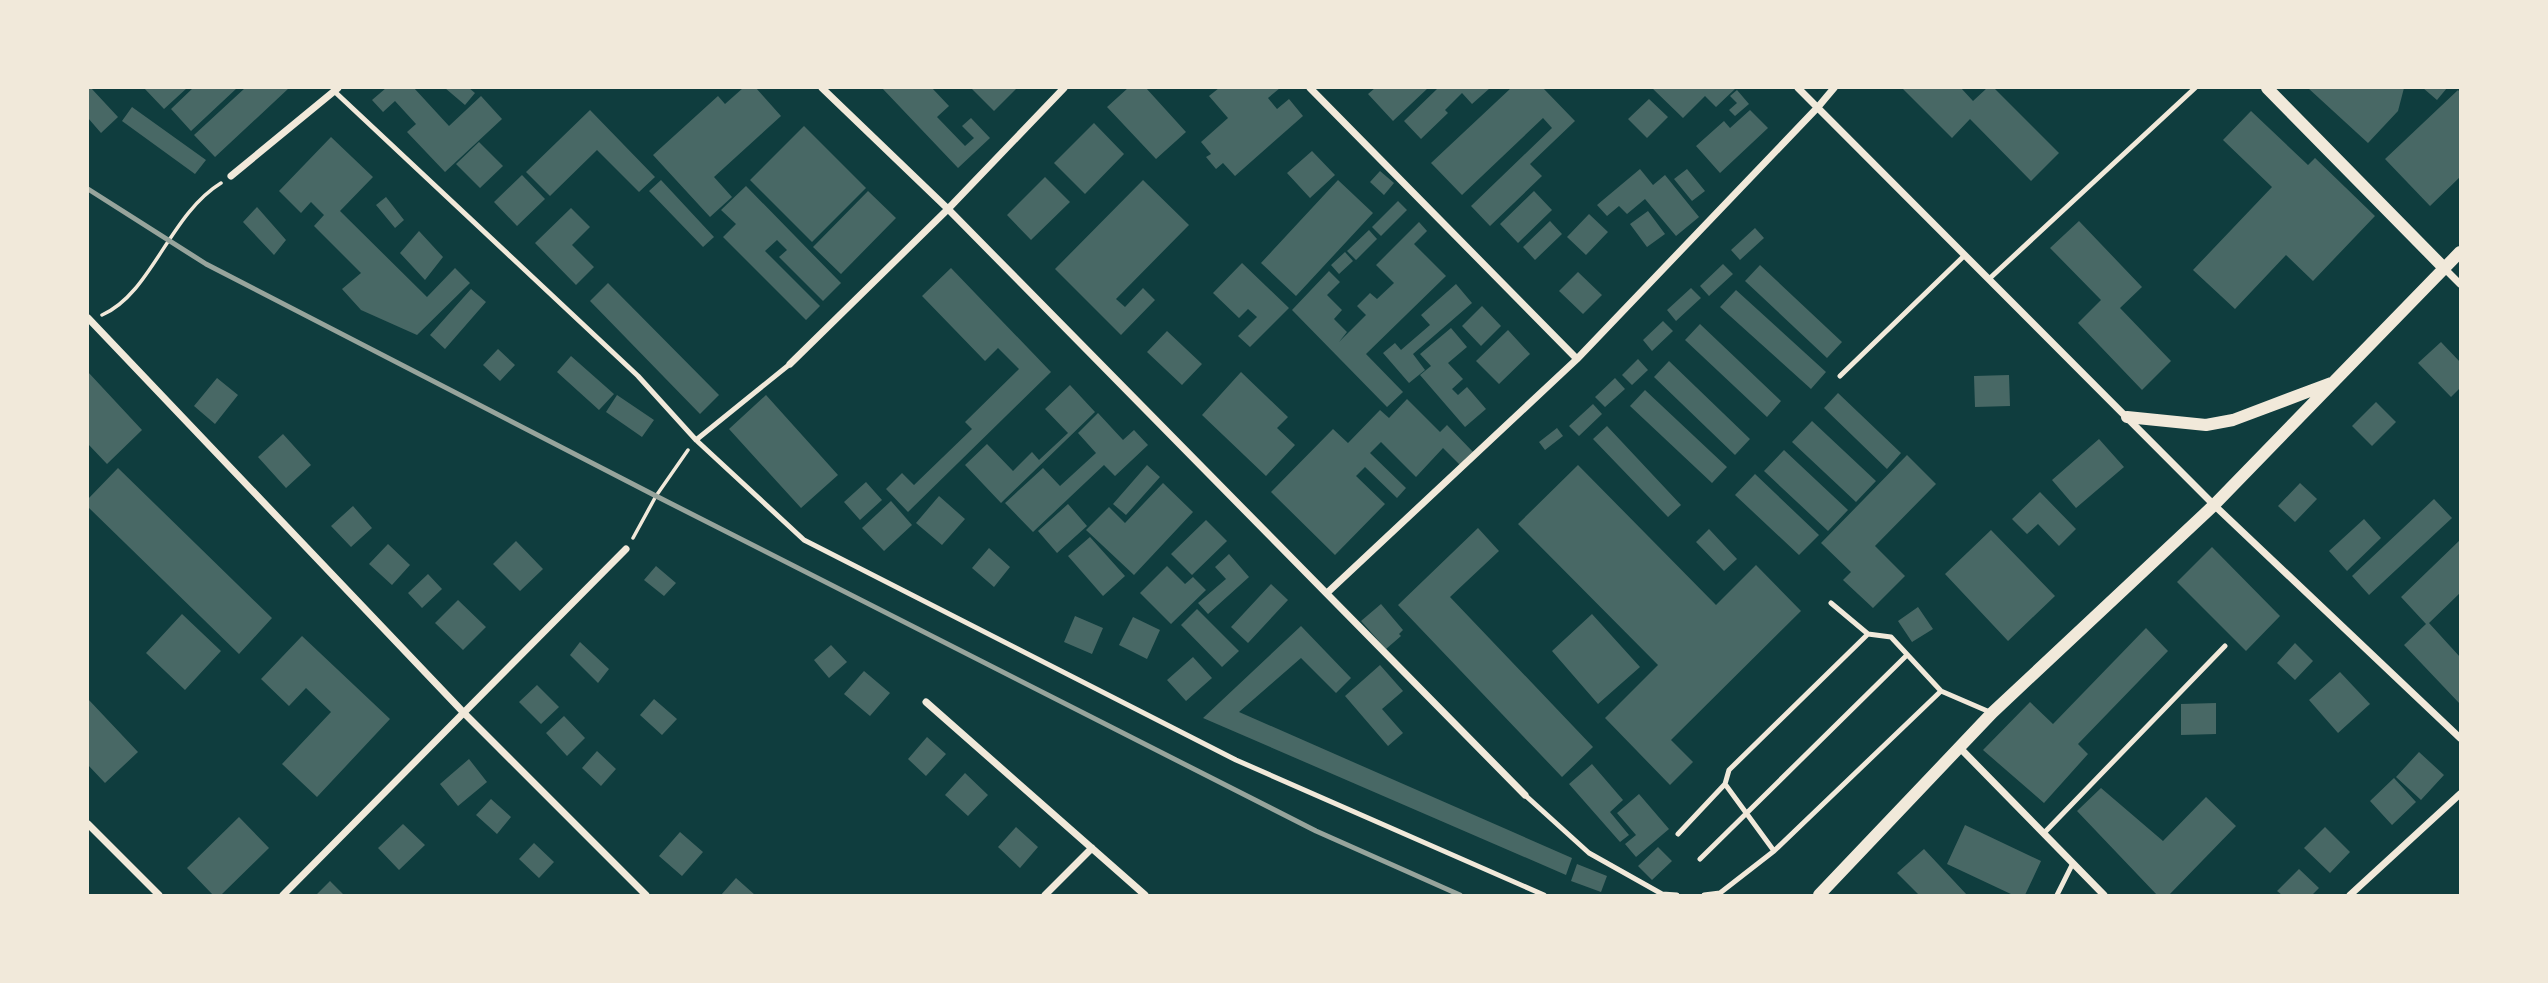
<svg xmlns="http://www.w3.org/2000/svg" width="2548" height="983" font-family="Overpass,sans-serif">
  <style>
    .building { fill: #486865 }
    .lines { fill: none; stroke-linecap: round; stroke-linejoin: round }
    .path { stroke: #f1e9da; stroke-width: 3.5 }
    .service { stroke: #f1e9da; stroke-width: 5 }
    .minor { stroke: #f1e9da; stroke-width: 7 }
    .tertiary { stroke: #f1e9da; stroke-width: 12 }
    .rail { stroke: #97a49c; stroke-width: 5 }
  </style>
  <rect width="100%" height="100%" fill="#0f3d3e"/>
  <!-- building -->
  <path class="building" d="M88,88H91L118,117L101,133L88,118Z
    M144,88H187L164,109Z
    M193,88H237L191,131L171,109Z
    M245,88H289L215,157L194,135Z
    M386,88H414L449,126L481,96L502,119L445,172L407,132L416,124L395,101L383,112L372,100Z
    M445,88H469L475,93L465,105Z
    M743,88H756L781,116L714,177L732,197L710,217L653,155L718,96L725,104Z
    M882,88H932L949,106L937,117L965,146L974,138L962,126L971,118L990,138L958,168Z
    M971,88H1017L994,111Z
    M1128,88H1146L1186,132L1156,159L1107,107Z
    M1219,88H1280L1268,98L1277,109L1289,99L1303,116L1235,176L1223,163L1216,169L1206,157L1211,154L1201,142L1228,118L1209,96Z
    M1375,88H1428L1393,121L1368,94Z
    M1438,88H1490L1472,104L1462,93L1445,110L1448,113L1421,139L1404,121Z
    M1511,88H1543L1575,121L1530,164L1542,176L1490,226L1471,206L1552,128L1543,118L1462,195L1431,163Z
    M1652,88H1736L1716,107L1705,96L1683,118Z
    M1902,88H1961L1973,101L1987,88H1994L2059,153L2031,181L1970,119L1952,138Z
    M2308,88H2404L2398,111L2368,143Z
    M2423,88H2447L2437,100Z
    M1737,90L1749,104L1735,116L1729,110L1737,103L1730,96Z
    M2458,90L2460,92V177L2430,206L2385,159Z
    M1649,99L1668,117L1647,138L1628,119Z
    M132,107L206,160L195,174L122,121Z
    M590,110L655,177L639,192L597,150L550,196L526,172Z
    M1750,110L1768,128L1720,173L1696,146L1724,121L1730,128Z
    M2251,111L2308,165L2315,158L2375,216L2313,281L2286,255L2235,309L2193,270L2272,187L2223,140Z
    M1094,123L1124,154L1085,194L1054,163Z
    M804,126L866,188L812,242L750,180Z
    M331,137L373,177L340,211L427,297L455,268L470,283L417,335L361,310L342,289L361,273L314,226L324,215L311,202L301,213L279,191Z
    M479,142L503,166L480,188L456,164Z
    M1312,151L1335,175L1310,198L1287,173Z
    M1640,169L1653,185L1665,175L1699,217L1676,236L1645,199L1627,214L1619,206L1607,216L1597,205Z
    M1687,169L1705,191L1692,201L1674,179Z
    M1380,171L1394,183L1384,195L1370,182Z
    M522,175L545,199L517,226L494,202Z
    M1045,177L1070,202L1031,240L1007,215Z
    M661,180L714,237L703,247L649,191Z
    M1143,180L1189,225L1116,299L1125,307L1143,288L1155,300L1121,335L1055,269Z
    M1338,180L1373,213L1296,296L1261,263Z
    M746,186L841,283L823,301L779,257L787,250L777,240L765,251L820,306L806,320L723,237L736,224L721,210Z
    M868,191L896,218L841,274L813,247Z
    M1534,191L1552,210L1518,243L1500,224Z
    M386,197L404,220L395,228L376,205Z
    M1398,201L1407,210L1381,236L1372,227Z
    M257,207L286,240L274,255L243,222Z
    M571,208L590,227L572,245L594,267L576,285L535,243Z
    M1648,211L1665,234L1647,247L1630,224Z
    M1589,214L1608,232L1586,255L1567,237Z
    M1550,221L1562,234L1535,260L1523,247Z
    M2079,221L2142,287L2120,308L2171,361L2142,390L2078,323L2101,300L2050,248Z
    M1419,222L1427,231L1414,244L1446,276L1366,354L1403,392L1387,407L1292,310L1329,271L1340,282L1327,295L1342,310L1334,319L1347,332L1339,342L1366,315L1357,306L1370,293L1377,299L1394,283L1376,265Z
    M1755,228L1764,238L1740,260L1731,250Z
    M1369,230L1377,239L1356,260L1347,251Z
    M419,231L443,257L425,280L400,253Z
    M1345,252L1353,261L1339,274L1331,265Z
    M1242,263L1289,308L1250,347L1238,336L1257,317L1248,309L1239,318L1213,293Z
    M1723,264L1733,274L1709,296L1700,286Z
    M1760,265L1842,342L1827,358L1745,281Z
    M951,268L1051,372L908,512L886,489L902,473L914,485L972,429L965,422L1019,369L998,348L985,361L922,296Z
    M1578,272L1602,295L1583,314L1559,291Z
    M608,283L719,395L700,414L590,301Z
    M1456,284L1472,303L1413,354L1425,370L1409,383L1383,353L1395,343L1401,350L1430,325L1421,315Z
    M1691,288L1701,298L1676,321L1667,310Z
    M471,289L486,302L445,349L430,335Z
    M1736,290L1826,372L1811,389L1720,307Z
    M1482,306L1501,326L1481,346L1462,326Z
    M1663,321L1673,331L1652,351L1643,340Z
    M1700,324L1781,401L1767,417L1685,340Z
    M1451,328L1467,347L1448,363L1463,379L1452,389L1458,395L1467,387L1486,409L1465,427L1420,375L1431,366L1420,354Z
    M1508,330L1530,354L1499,384L1476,361Z
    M1167,331L1202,364L1182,385L1147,352Z
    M2441,342L2460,362V388L2451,397L2418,363Z
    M498,349L515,365L500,381L483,365Z
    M571,356L614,394L599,410L557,372Z
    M1638,359L1648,370L1632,385L1622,375Z
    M1669,361L1750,439L1735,455L1654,377Z
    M88,372L142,430L107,464L88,444Z
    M1241,372L1288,417L1277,428L1295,445L1266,476L1202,415Z
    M2009,375L2010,406L1975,407L1974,376Z
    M217,378L238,395L215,424L194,406Z
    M1615,378L1625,389L1605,407L1595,397Z
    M1070,385L1095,412L1001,503L965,465L987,444L1013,471L1032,452L1039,460L1068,433L1045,409Z
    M1645,390L1727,467L1712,483L1630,406Z
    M1838,393L1901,453L1887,469L1824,408Z
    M617,395L654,420L642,437L606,412Z
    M766,395L838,475L801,508L729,429Z
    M1407,399L1440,432L1447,425L1474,453L1461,466L1443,448L1416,477L1381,442L1370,453L1406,488L1397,498L1365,467L1356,476L1385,504L1335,555L1271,492L1333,429L1348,443L1380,410L1389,418Z
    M2376,402L2396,422L2372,446L2352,426Z
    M1593,404L1602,414L1579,436L1569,426Z
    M1098,413L1123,440L1134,430L1148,445L1115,476L1104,465L1033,532L1005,503L1043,468L1060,486L1096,453L1078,433Z
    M1812,421L1876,481L1856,502L1792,442Z
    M1607,426L1681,505L1668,517L1593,439Z
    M1557,428L1563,436L1545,450L1539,442Z
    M283,434L311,465L286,488L258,457Z
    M2099,439L2124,467L2076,508L2052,480Z
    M1784,450L1848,510L1828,531L1764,471Z
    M1907,455L1936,484L1875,546L1905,576L1873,608L1843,580L1851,572L1821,543Z
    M1147,465L1160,477L1126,515L1113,504Z
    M1578,465L1716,605L1756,565L1801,611L1671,740L1693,762L1670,785L1605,718L1658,665L1518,524Z
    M118,468L272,618L239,654L88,507V499Z
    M1755,474L1819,535L1799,555L1735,495Z
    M866,482L882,500L860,520L844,502Z
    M1163,483L1193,512L1134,575L1086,530L1109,507L1125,523Z
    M2300,483L2317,499L2295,522L2278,506Z
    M2040,492L2076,529L2059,546L2038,524L2027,534L2012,519Z
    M939,496L965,519L942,545L916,523Z
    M2434,499L2452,518L2369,595L2352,576Z
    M891,501L912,525L884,551L862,528Z
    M1068,504L1087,526L1057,553L1038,531Z
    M353,506L372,528L351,547L331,526Z
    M2364,519L2381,538L2347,571L2329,551Z
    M1206,520L1227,541L1192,575L1171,554Z
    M1478,528L1499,551L1450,597L1593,747L1562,777L1398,605Z
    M1709,529L1737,559L1724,571L1696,542Z
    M1991,530L2055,596L2008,641L1945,574Z
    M1090,537L1125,576L1103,596L1068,556Z
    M2460,540V593L2429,623L2460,657V704L2404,645L2426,624L2401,597Z
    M516,541L543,569L520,591L493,564Z
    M388,544L410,565L392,585L369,564Z
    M2212,547L2280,616L2246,651L2177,582Z
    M989,548L1010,567L994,587L972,568Z
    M1229,554L1249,577L1208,614L1198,603L1226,579L1215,567Z
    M656,566L676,583L664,596L644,580Z
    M1167,566L1185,584L1193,577L1206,590L1171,624L1140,593Z
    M428,574L442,589L422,608L408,593Z
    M1271,584L1288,600L1248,643L1231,627Z
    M458,600L486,627L463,650L435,623Z
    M1381,604L1403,630L1399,634L1401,636L1386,649L1361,621Z
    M1918,607L1933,629L1912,642L1898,621Z
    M1197,609L1239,651L1222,667L1181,625Z
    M182,614L221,651L185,690L146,653Z
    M1592,614L1640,667L1598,704L1552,651Z
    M1075,616L1103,628L1092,654L1064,642Z
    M1133,617L1160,630L1147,659L1119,645Z
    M1301,626L1351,678L1336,693L1301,658L1239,712L1572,858L1566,875L1203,718Z
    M2146,628L2168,651L2078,744L2088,754L2044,803L1983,750L2030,702L2053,724Z
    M302,636L390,719L317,797L282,764L331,712L306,688L289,706L261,679Z
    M580,642L609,669L598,683L570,655Z
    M2295,643L2313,661L2295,680L2277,663Z
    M831,645L847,662L829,678L814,660Z
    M1193,657L1212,678L1186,701L1167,680Z
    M1380,665L1403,691L1382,709L1403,733L1388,746L1345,696Z
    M864,671L890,693L870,716L844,694Z
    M2340,672L2370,704L2338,733L2309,700Z
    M537,685L559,707L541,724L519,702Z
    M88,699L138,752L105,783L88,765Z
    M654,699L677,719L662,735L640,715Z
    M2216,703V734L2181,735V704Z
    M564,716L585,738L567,756L546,733Z
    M927,737L946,754L926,776L908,759Z
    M597,751L616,769L601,786L582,768Z
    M2419,752L2444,775L2421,800L2396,777Z
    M469,759L487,782L458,806L440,784Z
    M1592,764L1623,800L1610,812L1629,835L1620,842L1569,784Z
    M965,773L988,795L968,816L945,795Z
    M2394,778L2416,802L2392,825L2370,801Z
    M2101,788L2163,841L2206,797L2236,826L2169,895H2157L2077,811Z
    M1639,794L1669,829L1636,857L1625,844L1636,835L1617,813Z
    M491,799L511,817L497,834L476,815Z
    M239,817L269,848L221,895H213L187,868Z
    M403,824L425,845L399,870L378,848Z
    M1965,825L2041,861L2025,895H2013L1947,864Z
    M1016,827L1038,847L1020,868L998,847Z
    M2325,827L2350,852L2330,873L2304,848Z
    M680,832L703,852L682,876L659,856Z
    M534,843L554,862L539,878L519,859Z
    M1658,847L1672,861L1652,880L1638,866Z
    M1924,849L1967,895H1919L1897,873Z
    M1577,864L1607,876L1601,892L1571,881Z
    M2299,869L2319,888L2312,895H2282L2277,891Z
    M736,878L755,895H721Z
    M330,881L344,895H316Z"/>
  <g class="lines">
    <!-- path -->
    <path class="path" d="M102,315C152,293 169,215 221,183
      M633,538L656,496L688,450"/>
    <!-- service -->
    <path class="service" d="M334,91L638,376L696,440L790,364
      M1989,279L2195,88
      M1840,376L1965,255
      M696,440L804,540L1236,760L1544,895
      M1831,603L1868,634L1891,637L1941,691L1992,713
      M1525,795L1589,853L1662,894L1677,895
      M2044,833L2225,646
      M1678,834L1725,784
      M1774,851L1725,784L1729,770L1868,634
      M1700,859L1907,655
      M1704,895L1720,893L1774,851L1941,691
      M2057,895L2073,863"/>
    <!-- minor -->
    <path class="minor" d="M822,88L948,209L1525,795
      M1310,88L1577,359
      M1798,88L2214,505L2460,738
      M231,176L338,88
      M2445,269L2460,284
      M88,318L464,713L646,895
      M790,364L948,209L1064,88
      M1327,593L1577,359L1818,107L1834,88
      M926,702L1145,895
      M1960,748L2104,895
      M88,824L159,895
      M283,895L626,549
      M1045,895L1092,848
      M2350,895L2460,794"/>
    <!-- tertiary -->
    <path class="tertiary" d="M2267,88L2445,269
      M2127,417L2206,425L2233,420L2331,383
      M1819,895L1992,713L2214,505L2460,252"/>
    <!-- rail -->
    <path class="rail" d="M88,189L206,264L656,496L1316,831L1460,895"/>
  </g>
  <!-- border -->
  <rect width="2548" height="983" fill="none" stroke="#f1e9da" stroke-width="178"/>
</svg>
